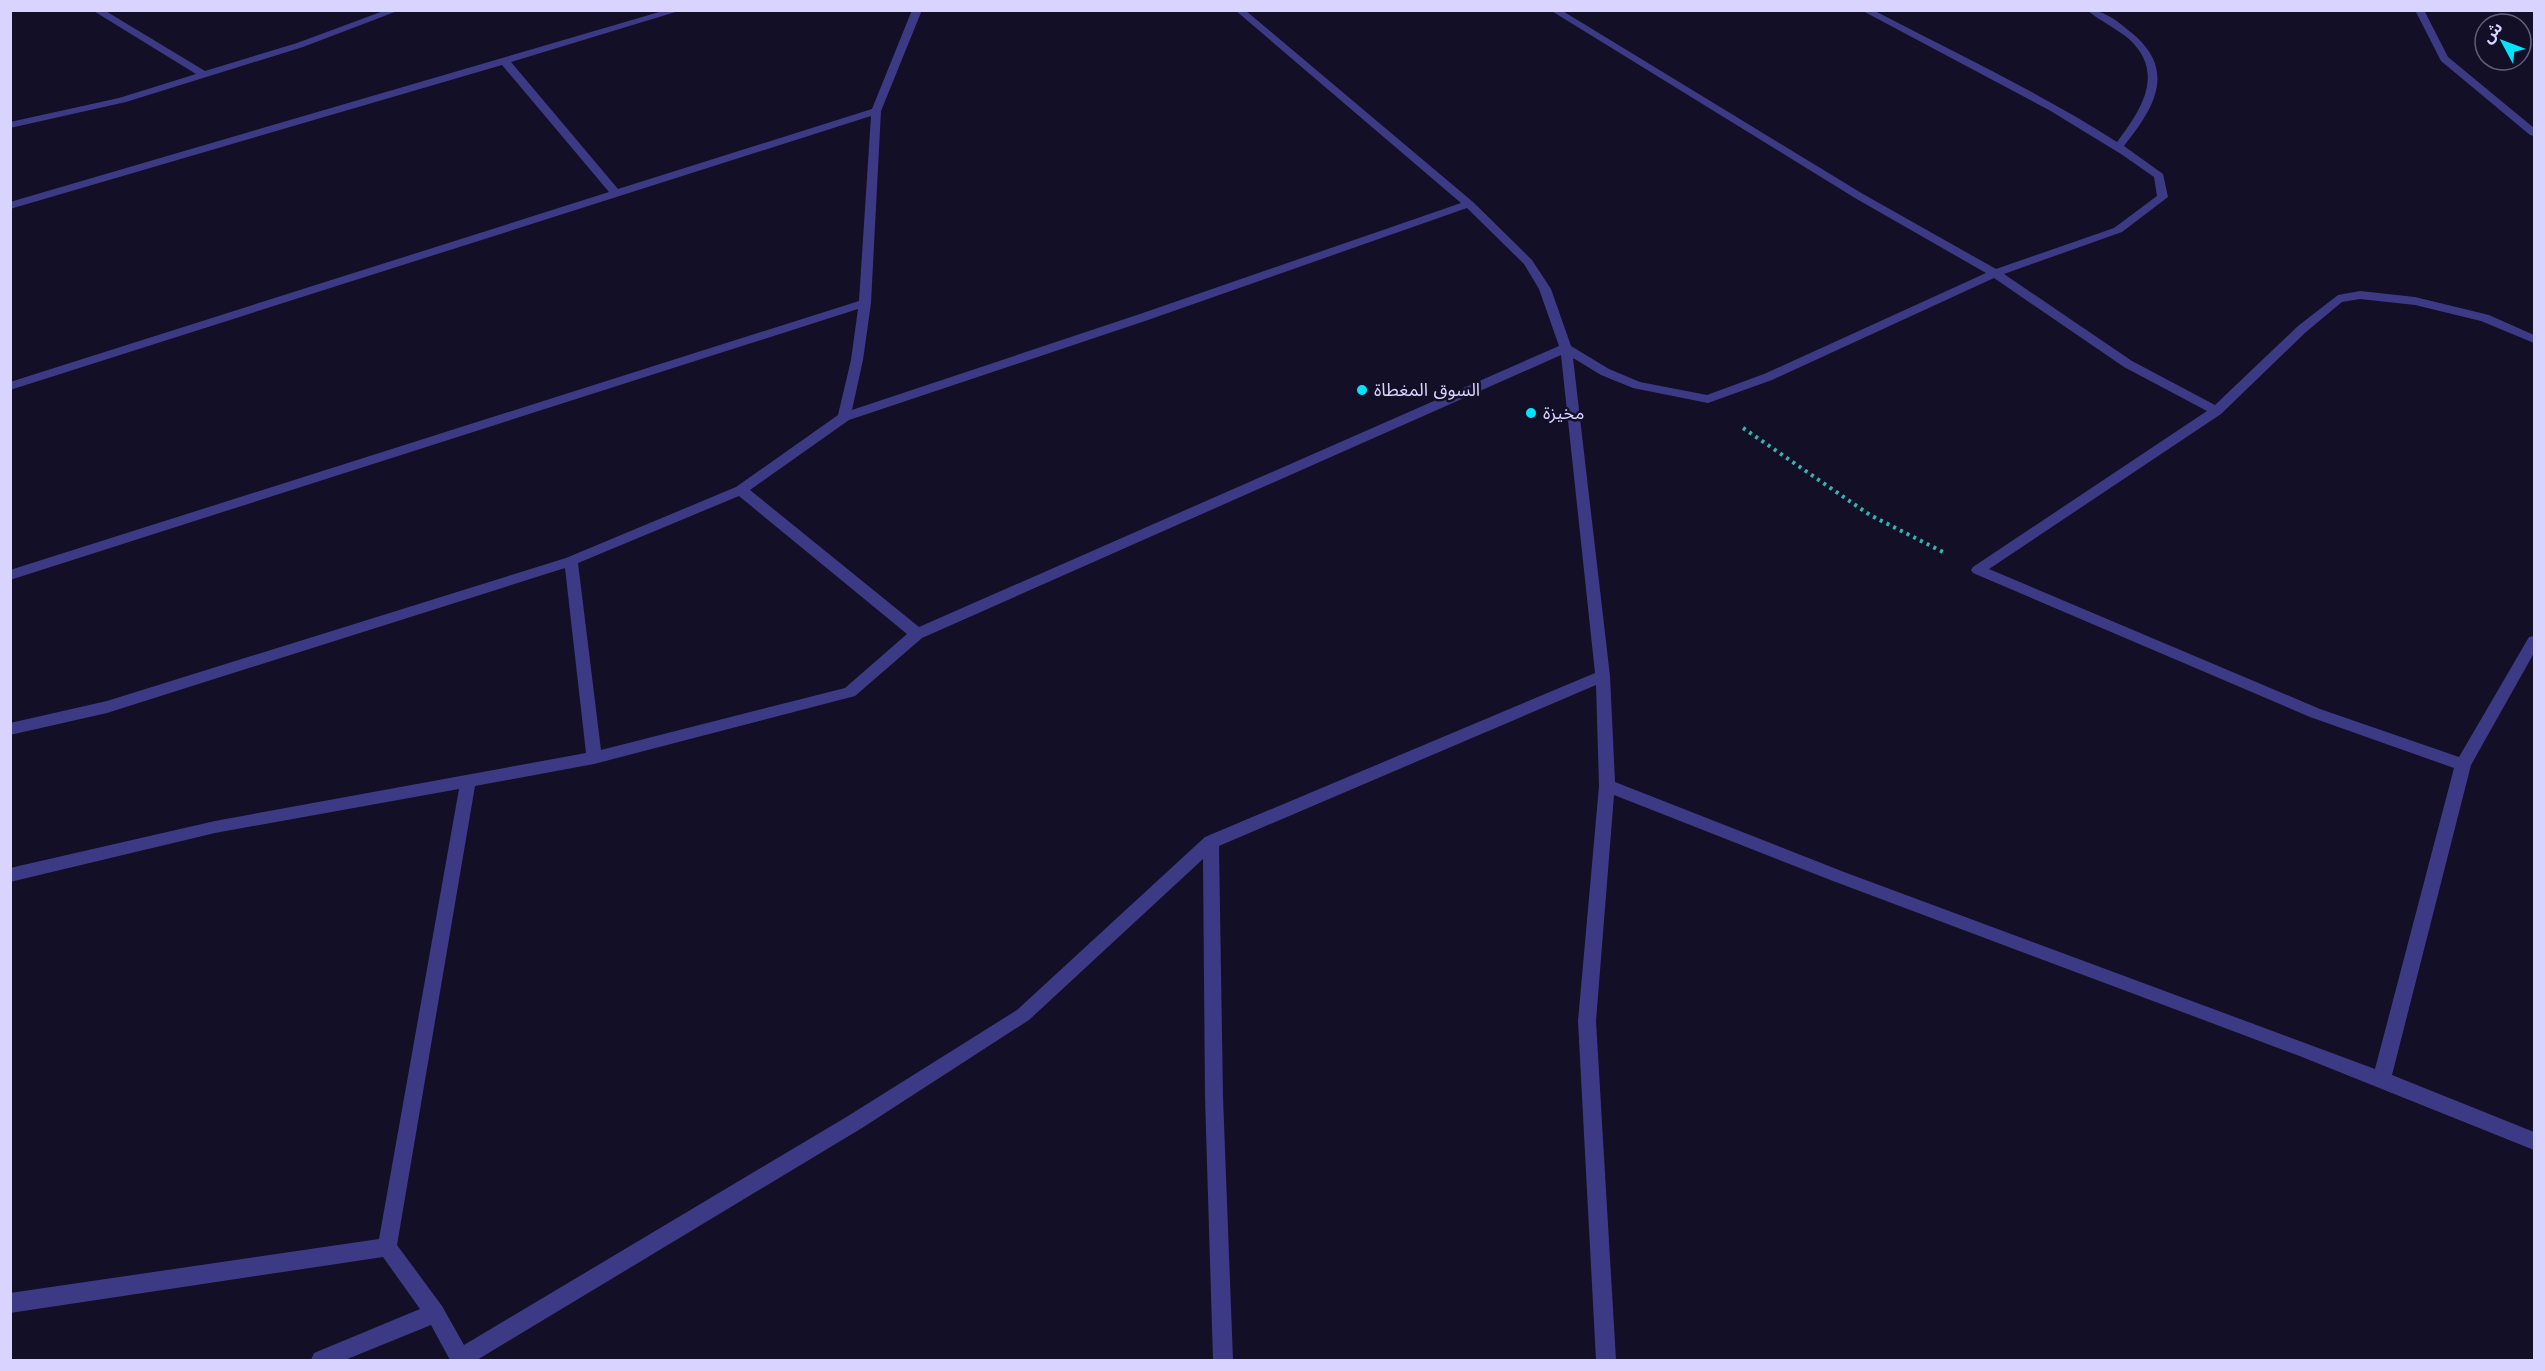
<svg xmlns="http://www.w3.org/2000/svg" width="2545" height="1371" font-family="Jost,'Noto Sans Arabic',sans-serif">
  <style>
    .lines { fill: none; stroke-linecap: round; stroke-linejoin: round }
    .path { stroke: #2fb8b0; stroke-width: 4; stroke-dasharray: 3 4.5; stroke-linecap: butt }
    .minor { fill: #3d3a85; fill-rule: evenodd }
    .poi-dot { fill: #00e5ff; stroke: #130f26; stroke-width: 2 }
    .labels { text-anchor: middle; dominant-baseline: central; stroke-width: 5; stroke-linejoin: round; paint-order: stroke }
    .poi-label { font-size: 18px; fill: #d9d4ff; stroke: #130f26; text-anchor: start }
  </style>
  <rect width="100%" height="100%" fill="#130f26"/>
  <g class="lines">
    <!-- path -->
    <path class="path" d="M1743,428L1870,515L1943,552"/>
    <!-- minor -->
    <path class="minor" d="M92,10H104L205,71L297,43L386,10H400L303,47L126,102L10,128V122L119,98L196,74Z
      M666,10H682L511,62L618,189L872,109L912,10H922L881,111L871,303L863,360L852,410L1140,314L1461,203L1235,10H1245L1473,202L1532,260L1551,289L1571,346L1609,369L1640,382L1707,395L1764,374L1986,273L1855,198L1550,10H1561L1863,194L1996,269L2114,228L2157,196L2154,177L2121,154L2049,110L1861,10H1873C1955,53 2039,92 2117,142C2141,110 2166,73 2129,39C2116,28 2100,21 2087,10C2103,10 2115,19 2128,30C2178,68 2156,106 2124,146L2163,174L2168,197L2122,232L2004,274L2132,361L2215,405L2298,326L2338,295L2360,291L2415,297L2489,315L2534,335V343L2481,321L2415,305L2360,299L2342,302L2306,332L2221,414L1989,569L2320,709L2459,757L2529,637L2534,636V653L2471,765L2392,1075L2534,1132V1150L2297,1055L1833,881L1614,795L1596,1021L1616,1360H1596L1578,1021L1599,786L1596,685L1219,846L1223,1097L1233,1360H1213L1205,1097L1203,859L1029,1020L862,1128L477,1360H450L431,1325L345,1360H311L314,1353L420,1309L383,1257L10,1313V1293L379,1239L459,789L215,833L10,882V868L215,821L586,753L565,568L107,713L10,735V723L107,701L566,558L736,487L838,415L851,360L858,309L10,580V570L859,301L871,116L10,390V382L609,192L502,65L10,209V202ZM1467,208L1524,264L1539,289L1559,346L919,627L750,490L849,420L1148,320ZM1994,278L2124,367L2207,411L1973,567L1971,570L1973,573L2310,717L2454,768L2375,1069L1844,872L1615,782L1610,676L1573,358L1601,375L1633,388L1708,403L1772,380ZM1561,355L1595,673L1205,837L1017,1010L848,1116L464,1345L442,1306L397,1245L475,786L594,764L855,696L922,638ZM739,496L907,634L845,688L601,750L578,563Z
      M2415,10H2424L2448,57L2534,128V136L2530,135L2441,61Z"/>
  </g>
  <!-- markers -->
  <g class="poi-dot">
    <circle cx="1362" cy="390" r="6"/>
    <circle cx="1531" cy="413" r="6"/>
  </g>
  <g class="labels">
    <!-- poi labels -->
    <g class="poi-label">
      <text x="1374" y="390">السوق المغطاة</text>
      <text x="1543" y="413">مخيزة</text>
    </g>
  </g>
  <!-- border -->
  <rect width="2545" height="1371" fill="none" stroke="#d9d4ff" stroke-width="24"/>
  <!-- north arrow -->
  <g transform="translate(2503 42) rotate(311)"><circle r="28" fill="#130f26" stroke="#625e7d" stroke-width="1.5"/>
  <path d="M0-4.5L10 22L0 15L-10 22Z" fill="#00e5ff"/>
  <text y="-9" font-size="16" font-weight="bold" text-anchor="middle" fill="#d9d4ff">ش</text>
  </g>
</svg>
